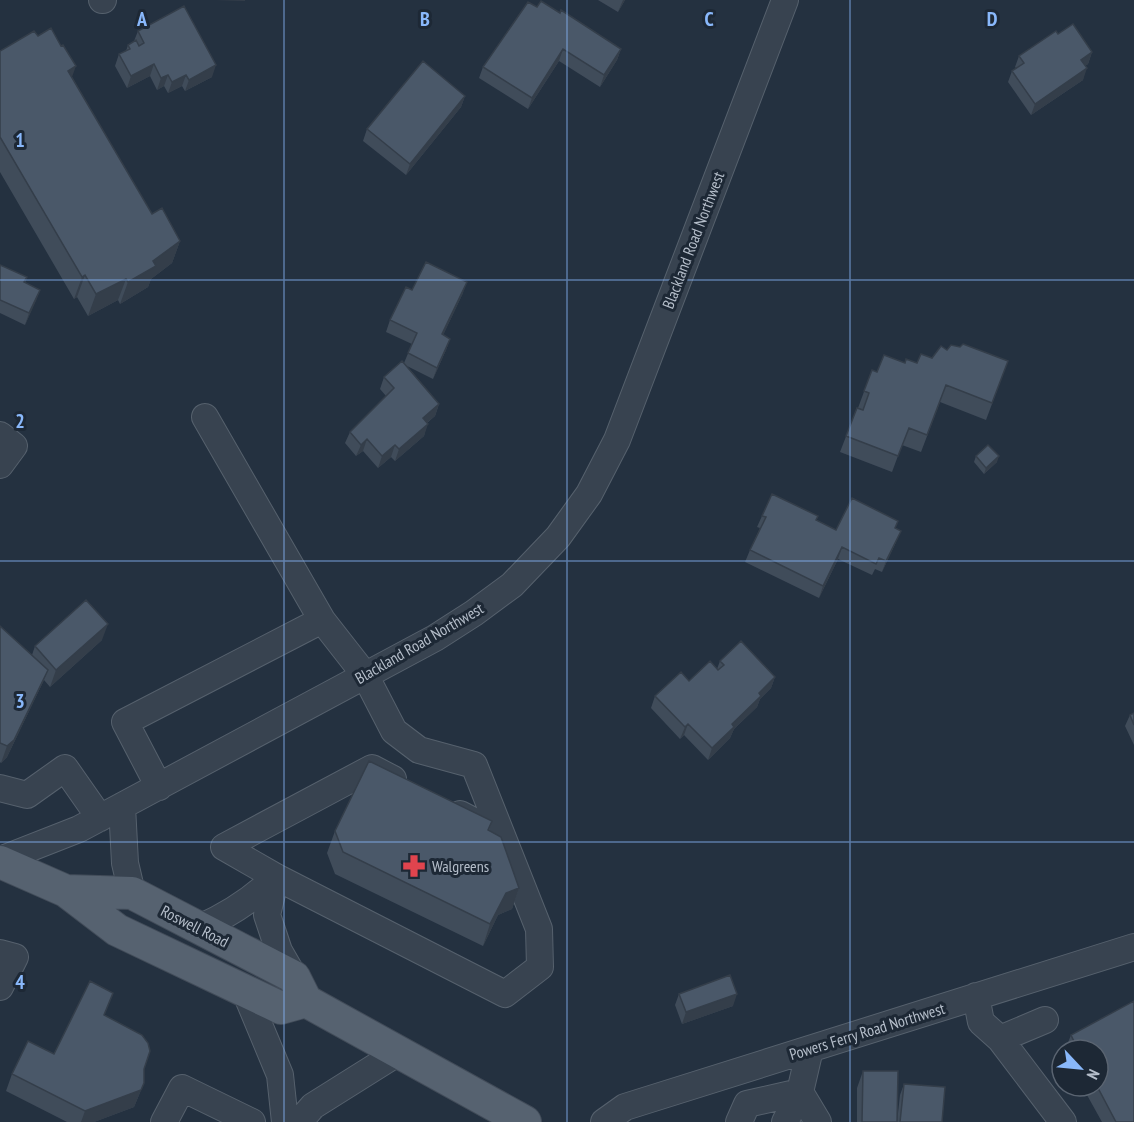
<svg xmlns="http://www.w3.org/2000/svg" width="1134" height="1122" font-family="'PT Sans Narrow',sans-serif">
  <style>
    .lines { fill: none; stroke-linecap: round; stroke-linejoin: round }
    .minor-casing { stroke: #56616d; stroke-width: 28 }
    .major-casing { stroke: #424c59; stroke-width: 34 }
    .minor { stroke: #384350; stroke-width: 26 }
    .major { stroke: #566270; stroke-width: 32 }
    .wall { fill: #404c5a }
    .shaded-wall { fill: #343e4a }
    .building { fill: #4a5869; stroke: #343e4a; stroke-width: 1.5 }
    .grid { fill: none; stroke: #89b8fb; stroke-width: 1.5; stroke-opacity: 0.55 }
    .labels { text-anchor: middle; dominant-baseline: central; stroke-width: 6; stroke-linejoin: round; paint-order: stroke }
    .street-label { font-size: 16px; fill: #b5beca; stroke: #1d2835 }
    .poi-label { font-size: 16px; fill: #b5beca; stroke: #1d2835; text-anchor: start }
    .grid-label { font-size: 20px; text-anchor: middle; font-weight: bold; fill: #89b8fb; stroke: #1d2835; stroke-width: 6; stroke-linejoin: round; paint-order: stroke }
  </style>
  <rect width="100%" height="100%" fill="#243140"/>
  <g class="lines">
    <!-- minor casing -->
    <g class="minor-casing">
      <path id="minor" d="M102,0H103
        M0,435L14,446L0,465
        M322,620L365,675L394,731L419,750L474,765L539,929L540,967L505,994L276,877L224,847L372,768L393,779
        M159,787L125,722L322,620L205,417
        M0,788L27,795L65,768L100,818
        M122,806L125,863L132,893
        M460,814L500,835
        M0,860L79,829L435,638L474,613L512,585L558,537L589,494L617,440L785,0
        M276,877L267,915L279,951L294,977
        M199,928C229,915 252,900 276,877
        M0,953L15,957L0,987
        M245,991L280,1075L285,1122
        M976,996L981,1022L1000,1039L1063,1122
        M1000,1039L1045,1020
        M800,1092L818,1122
        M164,1122L182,1088L252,1122
        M299,1122L313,1106L399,1052
        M604,1122L625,1107L1134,947
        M739,1122L747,1104L800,1092L810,1049
        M785,1122L800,1092"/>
    </g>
    <!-- major casing -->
    <g class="major-casing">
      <path id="major" d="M0,862L66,891L117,930L281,1008L306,1001
        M66,891L132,893L294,977L306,1001L525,1122"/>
    </g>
    <!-- minor -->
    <use href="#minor" class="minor"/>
    <!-- major -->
    <use href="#major" class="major"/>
  </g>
  <!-- wall -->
  <path class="wall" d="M598,0H625L618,12Z
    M537,7L560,13L621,49L617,60L600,87L559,61L528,109L479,78L483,67Z
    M138,31L212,77L185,91L182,86L168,93L164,86L157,90L150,76L127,88L115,66L119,54L126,51L128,45L134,41Z
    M1058,34L1092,52L1088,64L1085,66L1083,80L1031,115L1008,82L1012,71L1016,68L1015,67L1019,56Z
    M38,36L72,77L152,214L180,241L172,263L151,279L148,287L120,304L118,300L88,316L77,297L74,299L0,172V51Z
    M465,96L461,107L406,175L363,141L367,129Z
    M0,265L27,277L25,283L40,290L25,325L0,313Z
    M412,290L463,293L443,335L450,339L446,350L433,379L407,366L439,404L435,416L427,423L424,436L395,461L391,457L378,468L363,451L356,456L345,443L350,432L386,396L380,389L384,377L404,363L412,344L386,332L390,320Z
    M947,350L1008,361L986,420L940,402L921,452L902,445L892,472L840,452L857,408L863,410L858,408L872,370L877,372L905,363H917L932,358Z
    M976,456L997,462L984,474L974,462Z
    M762,516H818L816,521L836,530L896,529V542L882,572L875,569L872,575L838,559L819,598L745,562L750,550L760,528L757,527Z
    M0,626L32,655L35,646L102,640L50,687L44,680L7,757L1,763L0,762Z
    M720,661L775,677L771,688L760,699L757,707L734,729L730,738L708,760L684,735L680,739L651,708L655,696L689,681L717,669Z
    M1134,713V745L1125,726L1130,715Z
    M492,821L489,831L519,888L512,909L498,915L483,946L335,874L327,853L335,831Z
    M679,994L733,1006L682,1024L675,1005Z
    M1134,1001V1122H1102L1082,1086H1098V1050H1065L1071,1035Z
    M105,1015L144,1069V1083L134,1107L94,1122H67L6,1091L12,1074L54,1054Z
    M863,1071L897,1122H857V1088Z
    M904,1084L942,1122H897L900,1095Z"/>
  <!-- shaded-wall -->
  <path class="shaded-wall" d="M215,0H245V1Z
    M623,0H625L618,12Z
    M563,49L559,61L528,109L532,98Z
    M621,49L617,60L600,87L604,75Z
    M1092,52L1088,64L1077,71L1081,60Z
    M154,64L150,76L127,88L131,76Z
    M216,65L212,77L185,91L189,80Z
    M76,66L68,88V71Z
    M1087,68L1083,80L1031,115L1035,104Z
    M168,75L164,86L157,90L161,78Z
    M186,75L182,86L168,93L172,82Z
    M465,96L461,107L406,175L410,164Z
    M180,241L172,263L151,279L148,287L120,304L128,282L153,261Z
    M85,275L77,297L74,299L82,277Z
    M126,279L118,300L88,316L96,294Z
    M467,282L463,293L438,346L442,334Z
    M40,290L36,301L25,325L29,313Z
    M450,339L446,350L433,379L437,368Z
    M439,404L435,416L419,429L423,418Z
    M428,424L424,436L395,461L399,449Z
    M367,439L363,451L356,456L361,445Z
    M395,445L391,457L378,468L382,456Z
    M999,456L997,462L984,474L986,468Z
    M901,531L896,542L882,572L886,561Z
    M842,547L838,559L819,598L823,586Z
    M108,624L102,640L50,687L56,670Z
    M48,670L41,686L7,757L1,763L7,746Z
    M775,677L771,688L760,699L757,707L734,729L730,738L708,760L712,748L732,724L759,693Z
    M688,724L684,735L680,739L685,727Z
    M519,888L512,909L498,915L483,946L490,924L506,893Z
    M737,994L733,1006L682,1024L686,1012Z
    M144,1083L134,1107L94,1122H81L85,1111Z"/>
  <!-- building -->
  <path class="building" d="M541,1L560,13L561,10L621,49L604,75L563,49L532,98L483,67L528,2L537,7Z
    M184,6L216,65L189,80L186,75L172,82L168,75L161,78L154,64L131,76L119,54L130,49L128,45L136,40L139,46L144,43L138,31Z
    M1073,24L1092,52L1081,60L1087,68L1035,104L1012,71L1024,63L1019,56L1056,31L1058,34Z
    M51,28L61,46L63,45L76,66L68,71L152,214L162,208L180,241L153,261L156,266L128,282L126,279L96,294L85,275L82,277L0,137V51L34,31L38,36Z
    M423,61L465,96L410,164L367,129Z
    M426,262L467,282L442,334L450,339L437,368L408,353L417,333L390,320L406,287L412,290Z
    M0,265L27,277L24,282L40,290L29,313L0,300Z
    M963,344L1008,361L992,403L946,385L927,435L909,428L898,456L846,436L857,408L863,410L869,393L864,391L872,370L877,372L884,355L905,363L906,359L917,363L921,354L932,358L941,346L947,350L951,345L960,347Z
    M402,361L439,404L423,418L428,424L399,449L395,445L382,456L367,439L361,445L350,432L394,388L384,377Z
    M988,445L999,456L986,468L976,456Z
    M772,494L818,516L816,520L836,530L852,498L898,521L895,528L901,531L886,561L879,558L876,564L842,547L823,586L750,550L766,517L762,516Z
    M86,600L108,624L56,670L35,646Z
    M0,626L48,670L14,740L7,746L0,743Z
    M741,641L775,677L759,693L761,696L732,724L734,727L712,748L688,724L685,727L655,696L681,672L689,681L710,661L718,670L724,665L720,661Z
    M1134,713V725L1130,715Z
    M369,761L492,821L488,830L501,837L519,888L506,893L490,924L343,852L335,831Z
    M730,975L737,994L686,1012L679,994Z
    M90,981L113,993L104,1015L142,1035L148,1043L150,1051L144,1069V1083L141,1090L85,1111L12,1074L28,1041L54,1054Z
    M1134,1001V1122H1116L1097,1086L1098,1050H1078L1071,1035Z
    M863,1071H898L897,1122H862Z
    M904,1084L945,1087L942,1122H900Z"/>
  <!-- grid -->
  <path class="grid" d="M284,0V1122M567,0V1122M850,0V1122M0,280H1134M0,561H1134M0,842H1134"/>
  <!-- icons -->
  <defs>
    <g id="pharmacy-bare" transform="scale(1.8)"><path d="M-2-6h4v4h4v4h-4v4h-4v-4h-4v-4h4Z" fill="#e0444e" stroke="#1d2835" stroke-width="2.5" paint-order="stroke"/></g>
  </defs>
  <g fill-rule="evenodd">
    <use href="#pharmacy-bare" x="414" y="866"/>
  </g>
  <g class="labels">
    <!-- street labels -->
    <g class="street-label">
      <text transform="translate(693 240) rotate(-69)">Blackland Road Northwest</text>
      <text transform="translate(419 643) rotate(-30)">Blackland Road Northwest</text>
      <text transform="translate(195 926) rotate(27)">Roswell Road</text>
      <text transform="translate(867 1031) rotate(-17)">Powers Ferry Road Northwest</text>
    </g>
    <!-- poi labels -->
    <g class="poi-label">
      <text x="432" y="866">Walgreens</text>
    </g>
  </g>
  <g class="grid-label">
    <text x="142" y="26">A</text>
    <text x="425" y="26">B</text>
    <text x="709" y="26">C</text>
    <text x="992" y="26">D</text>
    <text x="20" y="147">1</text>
    <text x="20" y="428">2</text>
    <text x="20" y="708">3</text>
    <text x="20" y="989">4</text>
  </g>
  <!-- north arrow -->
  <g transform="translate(1080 1068) rotate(116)"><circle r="28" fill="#1d2835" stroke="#5a6471" stroke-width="1.5"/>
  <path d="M0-4.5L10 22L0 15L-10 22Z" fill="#89b8fb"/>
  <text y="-9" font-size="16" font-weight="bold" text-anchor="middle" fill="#b5beca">N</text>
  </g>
</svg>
